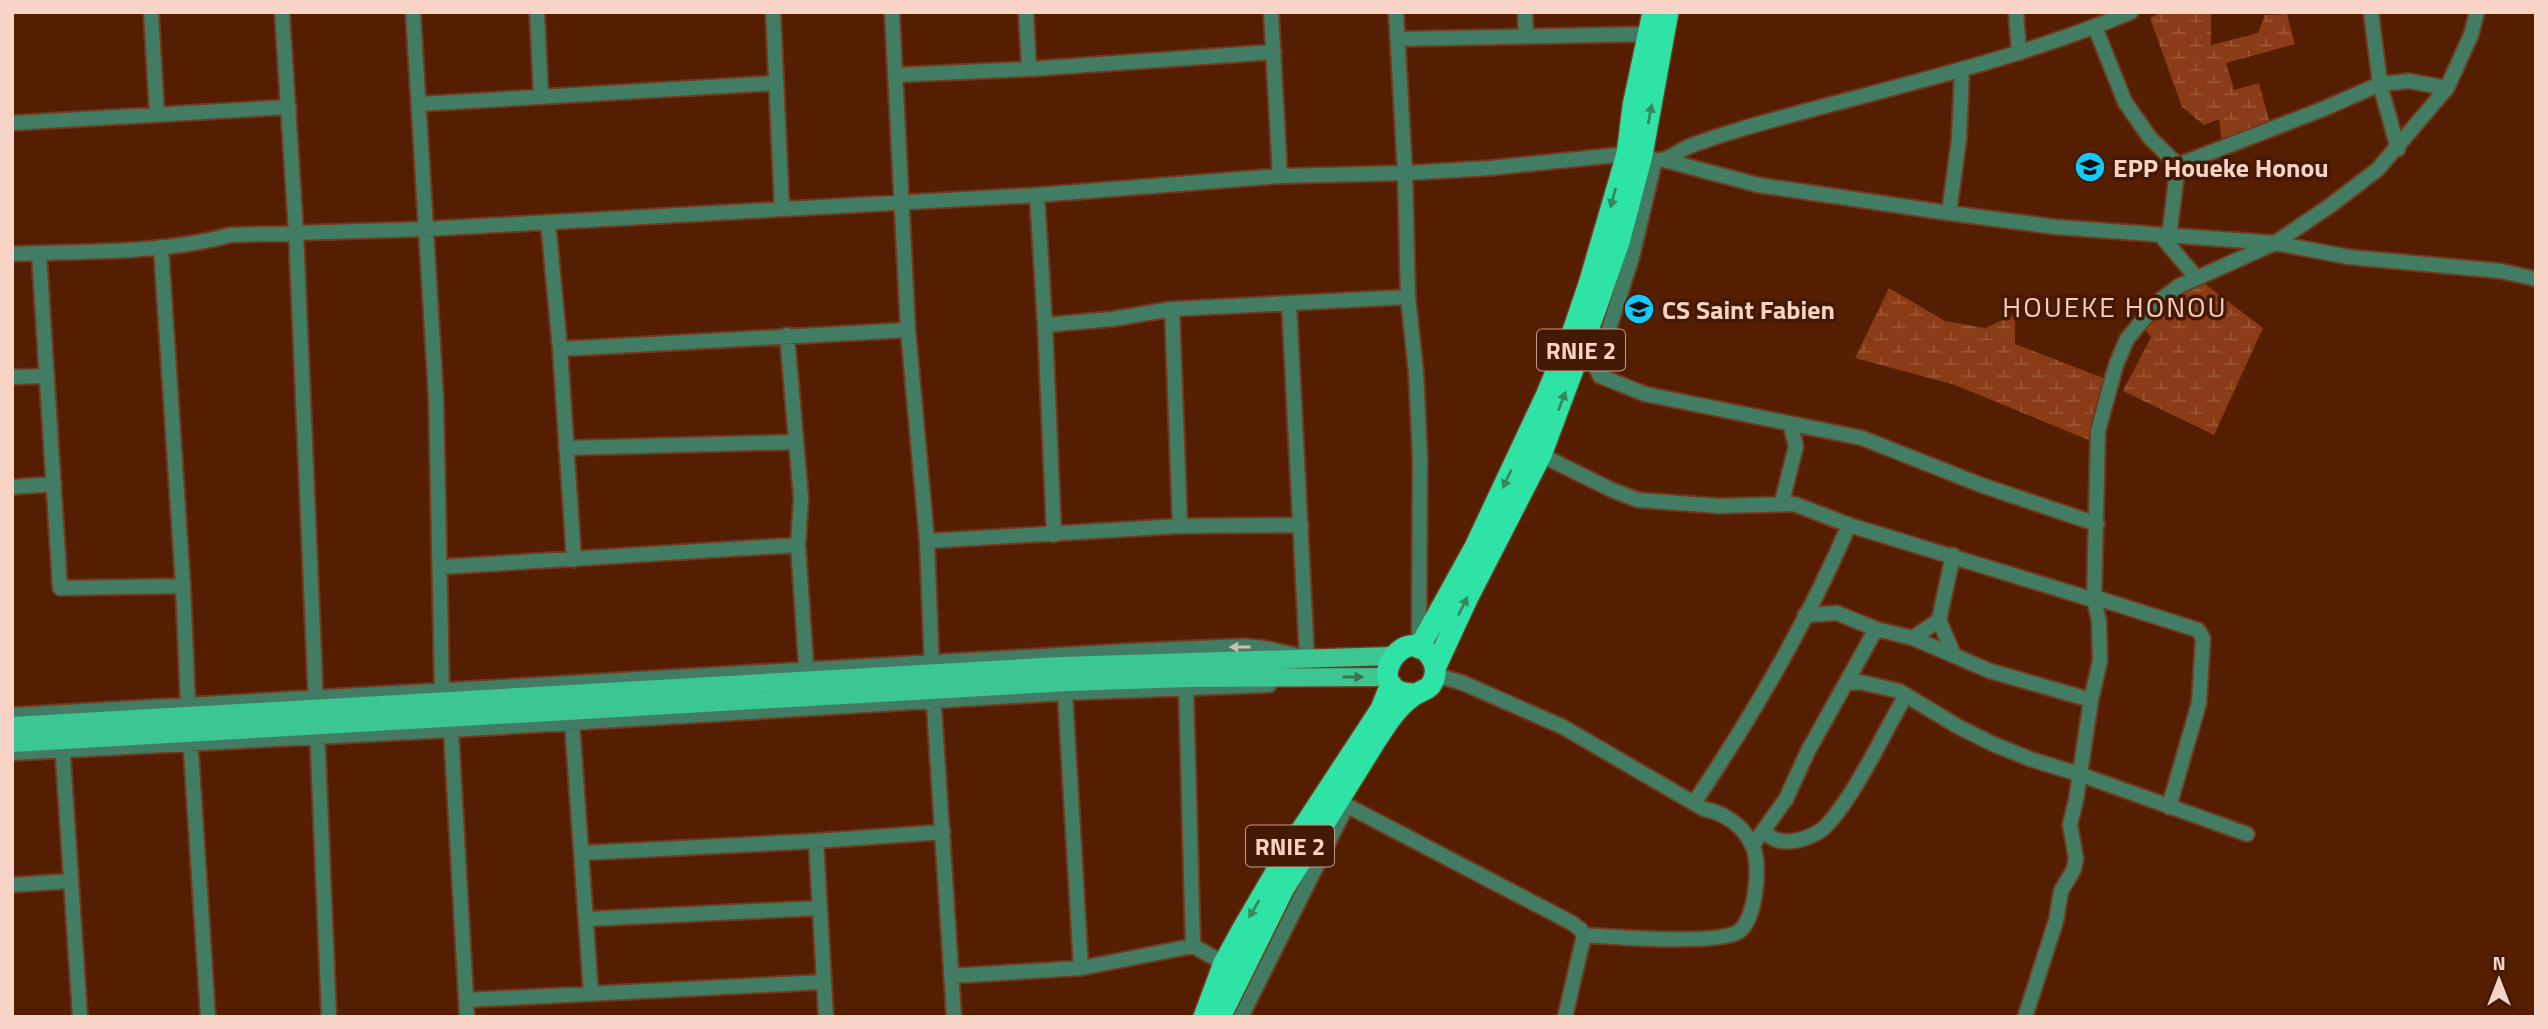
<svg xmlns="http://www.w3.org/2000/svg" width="2548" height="1029" font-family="'Titillium Web',sans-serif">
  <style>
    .wetland { fill: url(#wetland-marsh) }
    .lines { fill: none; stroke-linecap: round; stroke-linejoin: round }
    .minor-casing { stroke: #6f3b20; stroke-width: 18 }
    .major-casing { stroke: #6f3b20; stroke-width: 21 }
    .highway-casing { stroke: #6f3b20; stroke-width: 24 }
    .minor { stroke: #427d63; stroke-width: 14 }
    .major { stroke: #3bc692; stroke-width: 18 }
    .highway { stroke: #2ee3a5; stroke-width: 21 }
    .oneway { fill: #38885d }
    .oneway2 { fill: #cabeac }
    .oneway3 { fill: #40704c }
    .labels { text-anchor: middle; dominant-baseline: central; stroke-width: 7; stroke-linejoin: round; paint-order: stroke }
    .shield { fill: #441905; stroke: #c19c8b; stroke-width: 2 }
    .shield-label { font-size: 24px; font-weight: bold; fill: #f7d4c5 }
    .poi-label { font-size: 26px; font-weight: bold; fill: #f7d4c5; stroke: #441905; text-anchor: start }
    .neighbourhood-label { font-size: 28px; letter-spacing: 2px; fill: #f7cdbb; stroke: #441905 }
  </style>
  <defs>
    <pattern id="wetland-marsh" width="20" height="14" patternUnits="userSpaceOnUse" patternTransform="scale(1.75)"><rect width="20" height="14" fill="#8a3c16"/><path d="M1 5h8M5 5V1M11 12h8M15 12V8" fill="none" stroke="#9b5736"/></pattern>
  </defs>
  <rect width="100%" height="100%" fill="#551e01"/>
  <!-- wetland -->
  <path class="wetland" d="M2161,12H2211V45L2258,33L2265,15L2287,14L2295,44L2226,63L2234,90L2259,83L2270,124L2222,142L2219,119L2204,125L2182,107L2150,18Z
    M2196,277L2263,328L2214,435L2123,391L2151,337L2145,329Z
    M1889,288L1945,321L1985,328L2015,315V344L2111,381L2091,441L1955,385L1855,358Z"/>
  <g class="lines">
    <!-- minor casing -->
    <g class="minor-casing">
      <path id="minor" d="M151,12L157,114
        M282,12L296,232L316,704
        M413,12L436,397L442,690
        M537,12L541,96
        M773,12L782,209
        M892,12L908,330L927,541L932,671
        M1026,12L1029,69
        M1271,12L1280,176
        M1396,12L1405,173L1408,297L1416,372L1420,458L1419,644
        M1525,12L1526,36
        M2016,12L2019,53
        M2371,12L2380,84L2398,149
        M2095,27L2125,102L2150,138L2178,165
        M1398,39L1648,34
        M895,75L1029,69L1274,52
        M419,104L776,83
        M12,123L289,107
        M1659,160C1670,160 1678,151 1688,147C1707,139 1728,133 1748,127C1876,90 2007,64 2131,12
        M1664,160L1758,185L1949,213L2056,227L2275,243L2349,257L2501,271L2536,279
        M2178,165L2323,109L2380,84L2409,81L2447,88
        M1037,195L1045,325L1054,535
        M1949,213L1959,139L1962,70
        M548,222L560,349L574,560
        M2161,236L2196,277
        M2169,236L2178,165
        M161,247L183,586L188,705
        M39,253L60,588L183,586
        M12,254C83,251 162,254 230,235L426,229L1037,195L1280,176L1405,173L1490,168L1627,154L1642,155L1655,160L1632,257L1600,357L1597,370L1600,376L1645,394L1862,438L1981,485L2097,524
        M1172,309L1180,526
        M1045,325L1112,319L1172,309L1408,297
        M787,335L801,498L798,545L807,679
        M560,349L908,330
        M12,377L46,376
        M566,448L796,442
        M1541,455L1612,490L1638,500L1719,506L1794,504L1849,525L2094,600
        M12,487L54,484
        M1782,502L1796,446L1790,424
        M927,541L1180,526L1301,525
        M1953,555L1939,620L1953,653
        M440,567L798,545
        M2094,597L2198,630L2203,638L2199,703L2169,807
        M1805,615L1837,613L1876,629L1913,638L1990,671L2091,700
        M1913,638L1939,620
        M1848,683L1860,682L1899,691L1957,726L1993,744L2030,759L2079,774L2247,834
        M1186,688L1193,946
        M933,691L954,1017
        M1065,693L1081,968
        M12,715L1128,651L1244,646L1265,648L1307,658L1289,303
        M572,722L591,994
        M317,728L329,1017
        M451,730L467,1017
        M190,735L208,1017
        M62,742L80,1017
        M12,753L451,730L1065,693L1269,685
        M1694,803C1753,715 1807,623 1849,525
        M1344,804L1572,923L1581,930L1584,935C1614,937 1715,945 1738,932C1756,921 1761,864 1753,847C1744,826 1725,813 1704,809L1563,727L1463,683L1435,675
        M1764,831C1768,835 1772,839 1777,840C1792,845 1817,836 1827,825C1857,792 1883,734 1906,695
        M816,841L826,1017
        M1753,845L1786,799L1808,751L1876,629
        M581,853L816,841L943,832
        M12,885L70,881
        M586,919L820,908
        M951,976L1081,968L1193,946L1224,963
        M466,1000L824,982
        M1241,1017L1343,813L1342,797
        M1565,1017L1584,935
        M2025,1017L2056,921L2061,891L2074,869L2076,858L2070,825L2076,800L2091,700L2100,661L2099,621L2094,600L2098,431L2116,365L2127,339L2159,301L2179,286L2275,243L2331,205L2378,169L2447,88L2471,35L2477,12"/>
    </g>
    <!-- major casing -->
    <g class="major-casing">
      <path id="major" d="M12,726L1061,666L1392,656
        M12,743L1069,682L1188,678L1388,677"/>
    </g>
    <!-- highway casing -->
    <g class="highway-casing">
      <path id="highway" d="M1419,648L1475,547L1546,396L1572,334L1589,284L1627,154L1633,106L1653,12
        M1435,668L1467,599L1541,455L1596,308L1619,242L1642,155L1668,12
        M1204,1017L1224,963L1242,930L1293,843L1381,709L1391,684
        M1220,1017L1284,888L1378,737C1388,722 1398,706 1413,696C1419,691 1426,691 1431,685C1436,677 1437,667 1432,659C1407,615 1356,693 1414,694"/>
    </g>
    <!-- minor -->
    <use href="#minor" class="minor"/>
    <!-- major -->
    <use href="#major" class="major"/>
    <!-- highway -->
    <use href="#highway" class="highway"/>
  </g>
  <!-- one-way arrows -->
  <defs><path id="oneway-solid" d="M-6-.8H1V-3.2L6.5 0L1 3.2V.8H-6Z" transform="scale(1.75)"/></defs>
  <g class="oneway">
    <use href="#oneway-solid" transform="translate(1650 114) rotate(-80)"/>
    <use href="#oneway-solid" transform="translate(1613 198) rotate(105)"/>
    <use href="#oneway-solid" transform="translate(1562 401) rotate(-69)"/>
    <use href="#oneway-solid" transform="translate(1507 479) rotate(115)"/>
    <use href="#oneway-solid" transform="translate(1463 606) rotate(-64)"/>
    <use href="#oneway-solid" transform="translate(1254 909) rotate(120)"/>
  </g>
  <use class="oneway2" href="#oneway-solid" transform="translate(1240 647) rotate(180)"/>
  <use class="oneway3" href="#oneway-solid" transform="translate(1353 677)"/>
  <!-- icons -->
  <defs>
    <g id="school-disc" transform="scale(1.575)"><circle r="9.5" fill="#12cafb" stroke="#441905"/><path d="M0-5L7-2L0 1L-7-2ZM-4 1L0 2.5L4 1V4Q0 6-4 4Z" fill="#111"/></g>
  </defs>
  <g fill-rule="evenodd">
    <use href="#school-disc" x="2090" y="167"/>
    <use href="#school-disc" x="1639" y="309"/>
  </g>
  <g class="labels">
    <!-- shield labels -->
    <g class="shield">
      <rect x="1537" y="329.5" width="88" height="41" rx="5"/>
      <rect x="1246" y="825.5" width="88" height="41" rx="5"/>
    </g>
    <g class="shield-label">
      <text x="1581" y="350">RNIE 2</text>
      <text x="1290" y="846">RNIE 2</text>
    </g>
    <!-- poi labels -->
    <g class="poi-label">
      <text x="2113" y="167">EPP Houeke Honou</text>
      <text x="1662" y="309">CS Saint Fabien</text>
    </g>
    <!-- neighbourhood labels -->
    <g class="neighbourhood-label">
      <text x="2115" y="306">HOUEKE HONOU</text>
    </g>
  </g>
  <!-- border -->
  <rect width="2548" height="1029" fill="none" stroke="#f7d4c5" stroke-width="28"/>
  <!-- north arrow -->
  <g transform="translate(2499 980)" stroke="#441905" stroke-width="5" paint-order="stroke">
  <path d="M0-5L12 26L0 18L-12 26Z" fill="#f7d4c5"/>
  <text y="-10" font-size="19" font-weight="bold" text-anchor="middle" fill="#f7d4c5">N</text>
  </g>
</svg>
